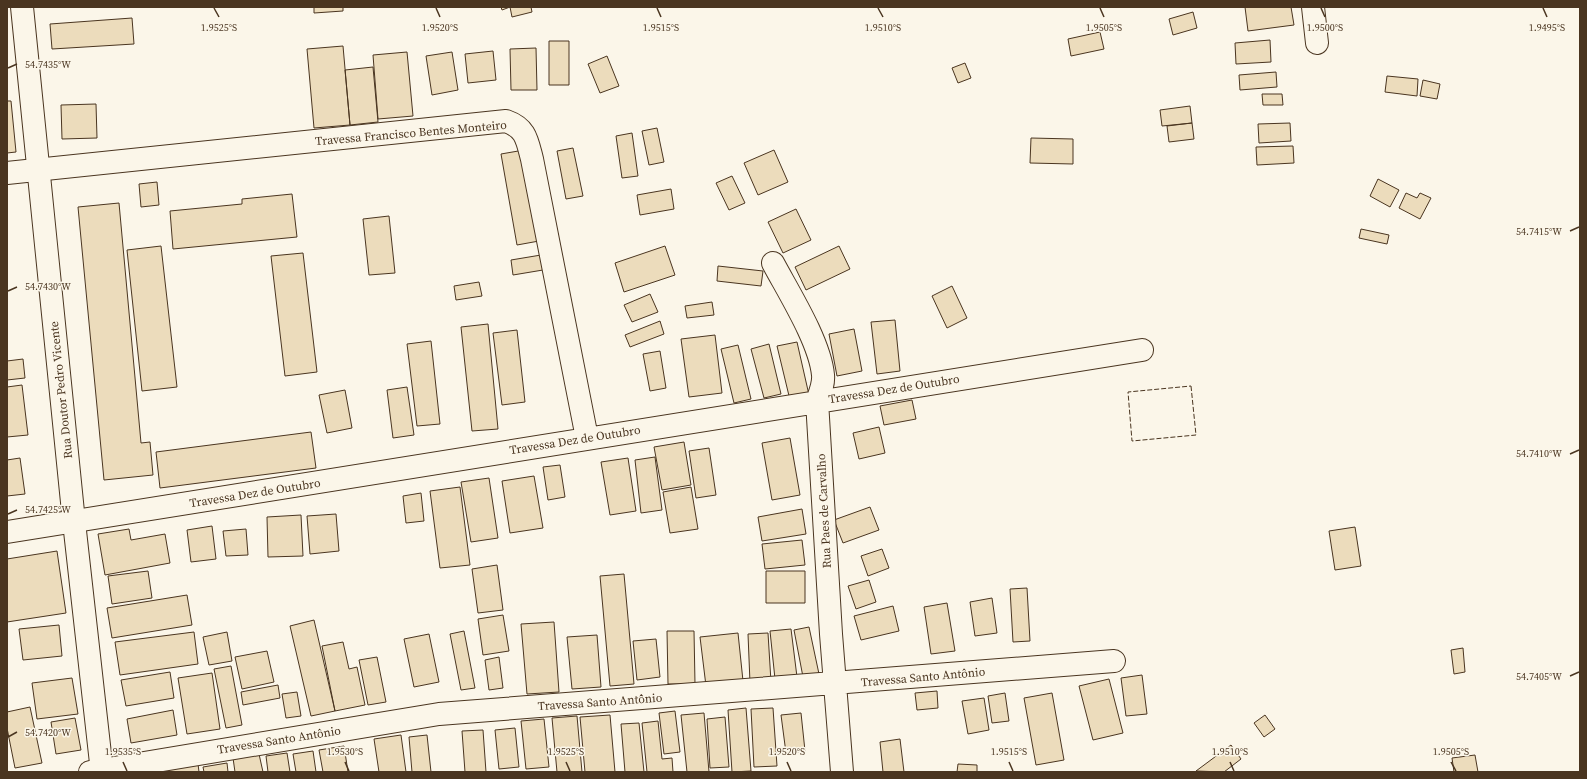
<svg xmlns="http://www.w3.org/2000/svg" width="1587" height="779" font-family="'Source Serif 4',serif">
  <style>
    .building { fill: #ecdcbc; stroke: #4a3520 }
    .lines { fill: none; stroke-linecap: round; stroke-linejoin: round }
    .street-casing { stroke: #4a3520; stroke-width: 24 }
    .secondary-casing { stroke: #4a3520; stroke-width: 24 }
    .street { stroke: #fbf6e9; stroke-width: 22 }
    .secondary { stroke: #fbf6e9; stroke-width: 22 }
    .fence { stroke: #4a3520; stroke-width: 1; stroke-dasharray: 5 2; stroke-linecap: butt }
    .ticks { fill: none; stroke: #4a3520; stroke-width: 1.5 }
    .labels { text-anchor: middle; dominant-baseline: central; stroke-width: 3; stroke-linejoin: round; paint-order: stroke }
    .street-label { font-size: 12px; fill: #4a3520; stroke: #fbf6e9 }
    .ticks-label { font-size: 10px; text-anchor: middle; fill: #4a3520; stroke: #fbf6e9; stroke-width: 3; stroke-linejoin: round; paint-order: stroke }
  </style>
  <rect width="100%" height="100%" fill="#fbf6e9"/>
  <!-- building -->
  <path class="building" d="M314,7H343V11L314,13Z
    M501,7H531L532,12L512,17L510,7L502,10Z
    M1245,7H1291L1294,25L1248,31Z
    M1193,12L1197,28L1173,35L1169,19Z
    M132,18L134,44L52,49L50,24Z
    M1100,32L1104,49L1071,56L1068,39Z
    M1270,40L1271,62L1236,64L1235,43Z
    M549,41H569V85H549Z
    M343,46L350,125L314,128L307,49Z
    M536,48L537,90H511L510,49Z
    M493,51L496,80L468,83L465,54Z
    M407,52L413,116L378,119L373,55Z
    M452,52L458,90L432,95L426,56Z
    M607,56L619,86L600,93L588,64Z
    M965,63L971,78L958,83L952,68Z
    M373,67L378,122L350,125L345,70Z
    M1276,72L1277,87L1240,90L1239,75Z
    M1387,76L1418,79L1417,96L1385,92Z
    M1423,80L1440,84L1437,99L1420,96Z
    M1262,94H1282L1283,105H1263Z
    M7,101H11L16,152L7,153Z
    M96,104L97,138L62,139L61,105Z
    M1190,106L1192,123L1162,126L1160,110Z
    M1192,123L1194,139L1169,142L1167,126Z
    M1290,123L1291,141L1259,143L1258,124Z
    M657,128L664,162L649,165L642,131Z
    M632,133L638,176L622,178L616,136Z
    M1031,138L1073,139V164L1030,163Z
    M1293,146L1294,163L1257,165L1256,147Z
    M573,148L583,196L566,199L557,151Z
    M524,150L539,241L517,245L501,154Z
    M774,150L788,182L758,195L744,163Z
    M732,176L745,203L729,210L716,183Z
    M1378,179L1399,190L1390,207L1370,196Z
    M157,182L159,205L141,207L139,184Z
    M671,189L674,209L640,215L637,195Z
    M1406,193L1417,198L1420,193L1431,198L1420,219L1399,208Z
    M292,194L297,237L173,249L170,211L242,204V199Z
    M119,203L141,443L150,442L153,475L104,480L78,207Z
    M796,209L811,240L783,253L768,222Z
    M389,216L395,273L369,275L363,219Z
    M1361,229L1389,235L1387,244L1359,238Z
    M161,246L177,387L142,391L127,250Z
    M665,246L675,275L624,292L615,263Z
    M839,246L850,269L806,290L795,267Z
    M303,253L317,372L285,376L271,256Z
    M541,255L543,270L513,275L511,260Z
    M718,266L763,271L761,286L717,281Z
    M479,282L482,296L456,300L454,286Z
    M952,286L967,318L947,328L932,296Z
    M650,294L658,312L632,322L624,305Z
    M712,302L714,315L687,318L685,306Z
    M895,320L900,371L877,374L871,322Z
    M660,321L664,334L630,347L625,335Z
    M488,324L498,429L472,431L461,327Z
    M854,329L862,371L837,376L829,334Z
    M517,330L525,402L502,405L493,333Z
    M715,335L722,393L689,397L681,339Z
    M431,341L440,424L417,426L407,344Z
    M797,342L809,395L790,400L777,346Z
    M769,344L781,394L764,398L751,349Z
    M738,345L751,399L734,403L721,349Z
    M660,351L666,388L650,391L643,354Z
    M23,359L25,378L7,380V361Z
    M22,385L28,435L7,437V387Z
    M407,387L414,435L393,438L387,390Z
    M345,390L352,428L327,433L319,395Z
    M912,400L916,419L884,425L880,406Z
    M879,427L885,453L859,459L853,433Z
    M311,432L316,468L160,488L156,452Z
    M790,438L800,495L772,500L762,443Z
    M684,442L691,485L662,490L654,447Z
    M709,448L716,495L696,498L689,451Z
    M655,457L662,510L641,513L635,460Z
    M20,458L25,494L7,496V460Z
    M628,458L636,511L610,515L601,462Z
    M560,465L565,497L548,500L543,467Z
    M534,476L543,528L510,533L502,481Z
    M489,478L498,538L471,542L461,482Z
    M460,487L470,565L440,568L430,491Z
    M691,487L698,529L670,533L663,492Z
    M421,493L424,521L406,523L403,496Z
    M870,507L879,530L843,543L834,520Z
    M802,509L806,534L762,541L758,517Z
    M336,514L339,551L310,554L307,516Z
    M301,515L303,556L268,557L267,517Z
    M212,526L216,559L191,562L187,530Z
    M1355,527L1361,566L1335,570L1329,531Z
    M129,529L131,540L165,534L170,563L105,575L98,534Z
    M246,529L248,555L226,556L223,531Z
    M802,540L805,565L765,569L762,544Z
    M882,549L889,568L868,576L861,556Z
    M57,551L66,613L7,622V559Z
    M497,565L503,610L478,613L472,569Z
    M148,571L152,598L112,604L108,576Z
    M766,571H805V603H766Z
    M624,574L634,684L610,686L600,576Z
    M869,580L876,602L856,609L848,586Z
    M1027,588L1030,641L1013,642L1010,589Z
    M187,595L192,625L112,638L107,608Z
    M992,598L997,633L975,636L970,602Z
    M947,603L955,651L931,654L924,607Z
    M893,606L899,631L861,640L854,616Z
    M503,615L509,651L483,655L478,619Z
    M314,620L335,711L311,716L290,626Z
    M554,622L559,692L527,694L521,624Z
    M59,625L62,656L23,660L19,629Z
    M809,627L819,674L803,677L794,630Z
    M791,629L797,677L775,679L770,631Z
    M464,631L475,688L461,690L450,634Z
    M667,631H694L695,684H668Z
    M194,632L198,664L120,675L115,642Z
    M227,632L232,661L209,665L203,637Z
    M738,633L743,681L706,686L700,637Z
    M768,633L771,682L750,683L748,634Z
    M429,634L439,682L414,687L404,639Z
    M597,635L601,687L572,689L567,637Z
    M656,639L660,677L637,680L633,641Z
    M343,642L349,669L357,667L365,705L335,711L322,646Z
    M1463,648L1465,672L1454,674L1451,650Z
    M267,651L274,682L242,689L235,657Z
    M377,657L386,702L368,705L359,660Z
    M499,657L503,688L489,690L485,660Z
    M231,666L242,725L226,728L214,669Z
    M170,672L174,698L126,706L121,680Z
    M212,673L220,729L187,734L178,678Z
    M1142,675L1147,714L1126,716L1121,678Z
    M72,678L78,714L37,719L32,683Z
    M1109,679L1123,733L1093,740L1079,686Z
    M278,685L280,698L243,705L241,692Z
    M937,691L938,708L917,710L915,693Z
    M297,692L301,716L286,718L282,694Z
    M1005,693L1009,721L992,723L988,696Z
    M1052,693L1064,760L1036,765L1024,698Z
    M984,698L989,730L968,734L962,701Z
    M30,707L42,763L15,768L7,728V712Z
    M746,708L751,771L732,772L728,710Z
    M773,708L777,766L754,767L751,709Z
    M173,710L177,735L131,743L127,719Z
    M675,711L680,752L664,754L659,713Z
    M704,713L709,772H687L681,715Z
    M801,713L805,751L786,753L781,715Z
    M610,715L615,772H585L580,717Z
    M1265,715L1275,729L1264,737L1254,723Z
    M577,716L582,772H557L552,718Z
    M725,717L729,767L710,768L707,719Z
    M75,718L81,750L56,754L51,722Z
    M544,719L549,767L526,769L521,721Z
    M658,721L662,759L672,758L673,772H647L642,723Z
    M639,723L644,772H625L621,724Z
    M515,728L519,767L499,769L495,730Z
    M483,730L486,772H465L462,731Z
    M401,735L406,772H379L374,739Z
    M427,735L431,772H412L409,737Z
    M900,739L904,772H883L880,742Z
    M1231,745L1241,759L1224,772L1196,771Z
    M344,746L348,772H323L319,750Z
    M313,751L316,772H296L293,754Z
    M287,753L290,772H268L266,756Z
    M259,754L263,772H235L233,758Z
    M1475,755L1478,772H1454L1452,758Z
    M227,763L228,772H204L203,767Z
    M198,764L199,772H142Z
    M958,764L977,765V772H957Z"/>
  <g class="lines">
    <!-- street casing -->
    <g class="street-casing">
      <path id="street" d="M1313,7L1317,43
        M7,173L506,121C526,128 527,140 532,159L587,438
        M773,263C789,293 820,342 823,375C824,384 820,393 817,401L831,634L842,772
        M7,532L1142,350
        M90,772L439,714L1114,661"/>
    </g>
    <!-- secondary casing -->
    <g class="secondary-casing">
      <path id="secondary" d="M22,7L74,522L102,772"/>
    </g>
    <!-- street -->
    <use href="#street" class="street"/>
    <!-- secondary -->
    <use href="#secondary" class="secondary"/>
    <!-- fence -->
    <path class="fence" d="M1191,386L1196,435L1132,441L1128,392Z"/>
  </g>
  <!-- ticks -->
  <path class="ticks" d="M214,8L219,17M436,8L440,17M657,8L661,17M878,8L883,17M1100,8L1104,17M1321,8L1325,17M1543,8L1547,17M8,68L17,64M1570,231L1579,227M8,291L17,287M1570,454L1579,450M8,514L17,510M1570,676L1579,672M8,737L17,732M123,762L127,771M345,762L349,771M566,762L570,771M787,762L791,771M1009,762L1013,771M1230,762L1234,771M1451,762L1456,771"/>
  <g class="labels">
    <!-- street labels -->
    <g class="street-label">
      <text transform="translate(411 133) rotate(-5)">Travessa Francisco Bentes Monteiro</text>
      <text transform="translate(894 389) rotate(-9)">Travessa Dez de Outubro</text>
      <text transform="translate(61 390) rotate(-96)">Rua Doutor Pedro Vicente</text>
      <text transform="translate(575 440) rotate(-9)">Travessa Dez de Outubro</text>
      <text transform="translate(255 493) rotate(-9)">Travessa Dez de Outubro</text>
      <text transform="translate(824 511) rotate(-93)">Rua Paes de Carvalho</text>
      <text transform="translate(923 677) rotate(-5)">Travessa Santo Antônio</text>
      <text transform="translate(600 702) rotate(-4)">Travessa Santo Antônio</text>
      <text transform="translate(279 740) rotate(-9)">Travessa Santo Antônio</text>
    </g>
  </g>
  <g class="ticks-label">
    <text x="219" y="31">1.9525°S</text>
    <text x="440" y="31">1.9520°S</text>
    <text x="661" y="31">1.9515°S</text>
    <text x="883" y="31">1.9510°S</text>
    <text x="1104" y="31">1.9505°S</text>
    <text x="1325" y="31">1.9500°S</text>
    <text x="1547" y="31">1.9495°S</text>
    <text x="48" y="68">54.7435°W</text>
    <text x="1539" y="235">54.7415°W</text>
    <text x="48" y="290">54.7430°W</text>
    <text x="1539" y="457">54.7410°W</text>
    <text x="48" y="513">54.7425°W</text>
    <text x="1539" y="680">54.7405°W</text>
    <text x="48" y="736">54.7420°W</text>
    <text x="345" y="755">1.9530°S</text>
    <text x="123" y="755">1.9535°S</text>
    <text x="566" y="755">1.9525°S</text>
    <text x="787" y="755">1.9520°S</text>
    <text x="1009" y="755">1.9515°S</text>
    <text x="1230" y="755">1.9510°S</text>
    <text x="1451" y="755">1.9505°S</text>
  </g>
  <!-- border -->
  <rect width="1587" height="779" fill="none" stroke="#4a3520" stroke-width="16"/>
</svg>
